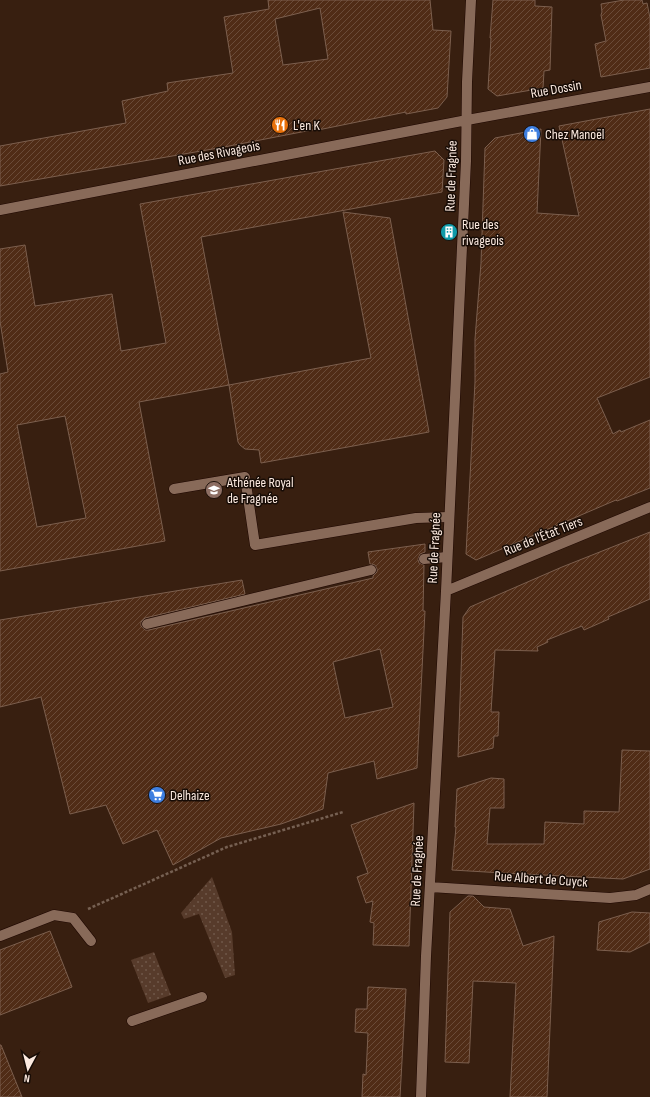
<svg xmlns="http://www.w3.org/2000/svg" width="650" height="1097" font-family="'Sofia Sans Condensed',sans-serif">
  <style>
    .grass { fill: url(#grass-dots) }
    .building { fill: url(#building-hatch); stroke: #7c5f4e; fill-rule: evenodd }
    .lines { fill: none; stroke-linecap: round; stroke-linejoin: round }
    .service-casing { stroke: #1e0700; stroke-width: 11 }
    .minor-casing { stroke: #1e0700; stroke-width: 11 }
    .path { stroke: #766052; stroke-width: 2.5; stroke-dasharray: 3 2; stroke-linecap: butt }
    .service { stroke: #886a59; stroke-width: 10 }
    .minor { stroke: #886a59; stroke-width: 10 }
    .labels { text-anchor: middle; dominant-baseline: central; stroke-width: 3; stroke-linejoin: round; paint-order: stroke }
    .street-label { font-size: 14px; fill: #fceae0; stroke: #170c06 }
    .poi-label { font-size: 14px; fill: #fceae0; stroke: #170c06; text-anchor: start }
  </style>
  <defs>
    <pattern id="grass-dots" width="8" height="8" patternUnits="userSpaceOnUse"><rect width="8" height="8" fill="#573b2b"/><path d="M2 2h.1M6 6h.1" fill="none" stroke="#705849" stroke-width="1.8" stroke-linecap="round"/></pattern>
    <pattern id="building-hatch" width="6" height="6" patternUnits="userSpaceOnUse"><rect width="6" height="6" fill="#502c16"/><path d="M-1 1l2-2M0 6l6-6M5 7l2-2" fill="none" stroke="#6a4b38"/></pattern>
  </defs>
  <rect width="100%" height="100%" fill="#381f10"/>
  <!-- grass -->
  <path class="grass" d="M212,877L232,932L235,975L225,978L199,914L184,919L181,913Z
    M154,952L171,995L148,1003L131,960Z"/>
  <!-- building -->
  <path class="building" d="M268,0H430L433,30L451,31L447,97L438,108L406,114V112L318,130L317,129L224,147L0,186V146L126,123L122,101L168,91L167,83L233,73L224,17L269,9ZM320,8L328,59L283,65L275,19Z
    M493,0H535V6L552,7L550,70L544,71L543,88L497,96L488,89L491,38H490Z
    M624,0H642L643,4L647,3L650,18V68L601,77L595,44L606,41L601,15L602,12L601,4Z
    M650,109V377L597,398L613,434L620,430L621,432L650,420V488L617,501L616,500L476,560L466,554L475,382V339L481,263L485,148L495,138L541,129L537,213L579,216L559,126Z
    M435,151L444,160L442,192L201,237L229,385L139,402L165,541L0,571V374L8,372L0,321V249L25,245L35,306L112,294L121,351L166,343L140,204ZM65,416L86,518L37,527L17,425Z
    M343,212L390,218L429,432L261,463L259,450L245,449L240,445L238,442L229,385L371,358Z
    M650,532V599L608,617L609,619L584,630L582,626L547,640L548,642L537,647L538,651L495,650L491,712H499L498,736H494L493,748L458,757L463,617L470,607L562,567Z
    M425,544V552L420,554L418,559L419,563L424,565L423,611H425L417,768L377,779L374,761L328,773L323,809L281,824L221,838L173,865L157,830L123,844L106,805L70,814L41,697L0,707V620L242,580L245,594L145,618L141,622V626L145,630H149L373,578V576L377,572V569L375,565L370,564L368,552ZM380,649L393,707L345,718L333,662Z
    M622,750L650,751V869L623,879L503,873L452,870L456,827H455L457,789L491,778L504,779V808H490L487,844H544L545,822L584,824V811L619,812Z
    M414,803L409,946L373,945L374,923L370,922L373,901L366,903L357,877L368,873L351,825Z
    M468,896H473L484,907L510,909L523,946L554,936L547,1097H510L516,983L473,981L469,1063L445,1062L450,912Z
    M632,912L650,913V942L630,952L597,950L599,922Z
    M50,931L72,987L0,1015V950Z
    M368,987L406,989L400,1097H362L363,1074L366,1075L368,1033L355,1032L356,1009H367Z
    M0,1045H1L22,1097H0Z"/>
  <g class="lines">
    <!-- service casing -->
    <g class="service-casing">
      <path id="service" d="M174,489L245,477L255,545L416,518L449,517
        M424,559L447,557
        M147,624L371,570
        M0,936L54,915L73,918L91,941
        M132,1021L202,997"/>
    </g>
    <!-- minor casing -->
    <g class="minor-casing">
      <path id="minor" d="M0,210L467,120L650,87
        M446,591L650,507
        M430,887L610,898L636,895L650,889
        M421,1097L426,956L446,591L466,161L467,82L471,0"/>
    </g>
    <!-- path -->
    <path class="path" d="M88,909L227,847L343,812"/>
    <!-- service -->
    <use href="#service" class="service"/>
    <!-- minor -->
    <use href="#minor" class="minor"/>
  </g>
  <!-- icons -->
  <defs>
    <g id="restaurant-disc" transform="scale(0.9)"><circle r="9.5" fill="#e8710a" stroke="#170c06"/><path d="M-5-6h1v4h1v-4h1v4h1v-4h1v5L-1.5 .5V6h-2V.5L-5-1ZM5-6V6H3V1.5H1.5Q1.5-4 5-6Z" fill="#fff"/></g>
    <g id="shop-disc" transform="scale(0.9)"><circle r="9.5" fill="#3f7fe0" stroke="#170c06"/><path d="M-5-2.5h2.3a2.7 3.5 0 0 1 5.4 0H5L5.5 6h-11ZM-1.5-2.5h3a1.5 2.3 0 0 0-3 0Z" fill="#fff"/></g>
    <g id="building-disc" transform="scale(0.9)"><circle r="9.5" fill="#0f9aa8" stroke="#170c06"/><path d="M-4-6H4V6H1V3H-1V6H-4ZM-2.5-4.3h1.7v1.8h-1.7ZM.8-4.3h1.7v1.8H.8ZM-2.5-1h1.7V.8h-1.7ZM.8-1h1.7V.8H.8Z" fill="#fff"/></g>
    <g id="school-disc" transform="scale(0.9)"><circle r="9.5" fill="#8d6e63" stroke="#170c06"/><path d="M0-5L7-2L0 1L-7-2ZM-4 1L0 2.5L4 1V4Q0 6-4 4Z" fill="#fff"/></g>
    <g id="supermarket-disc" transform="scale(0.9)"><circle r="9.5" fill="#3f7fe0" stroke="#170c06"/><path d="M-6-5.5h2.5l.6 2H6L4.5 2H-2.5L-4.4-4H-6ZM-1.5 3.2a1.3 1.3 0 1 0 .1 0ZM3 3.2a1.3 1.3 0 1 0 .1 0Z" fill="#fff"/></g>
  </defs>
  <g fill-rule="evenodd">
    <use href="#restaurant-disc" x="280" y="125"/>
    <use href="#shop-disc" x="532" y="134"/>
    <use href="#building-disc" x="449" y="232"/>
    <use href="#school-disc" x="214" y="490"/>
    <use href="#supermarket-disc" x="157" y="795"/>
  </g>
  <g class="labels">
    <!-- street labels -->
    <g class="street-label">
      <text transform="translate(556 89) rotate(-10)">Rue Dossin</text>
      <text transform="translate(219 153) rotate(-11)">Rue des Rivageois</text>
      <text transform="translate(451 176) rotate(-88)">Rue de Fragnée</text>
      <text transform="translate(543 536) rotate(-22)">Rue de l'État Tiers</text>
      <text transform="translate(434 548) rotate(-87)">Rue de Fragnée</text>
      <text transform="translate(417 871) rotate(-87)">Rue de Fragnée</text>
      <text transform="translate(541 879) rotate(4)">Rue Albert de Cuyck</text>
    </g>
    <!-- poi labels -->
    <g class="poi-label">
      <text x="293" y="125">L'en K</text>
      <text x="545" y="134">Chez Manoël</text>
      <text x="462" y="224">Rue des<tspan x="462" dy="16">rivageois</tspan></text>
      <text x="227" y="482">Athénée Royal<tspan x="227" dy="16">de Fragnée</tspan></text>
      <text x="170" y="795">Delhaize</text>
    </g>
  </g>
  <!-- north arrow -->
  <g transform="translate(28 1069) rotate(187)" stroke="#170c06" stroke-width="3" paint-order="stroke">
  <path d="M0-3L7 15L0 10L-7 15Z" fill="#fceae0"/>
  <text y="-6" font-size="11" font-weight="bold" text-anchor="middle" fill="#fceae0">N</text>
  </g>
</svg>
